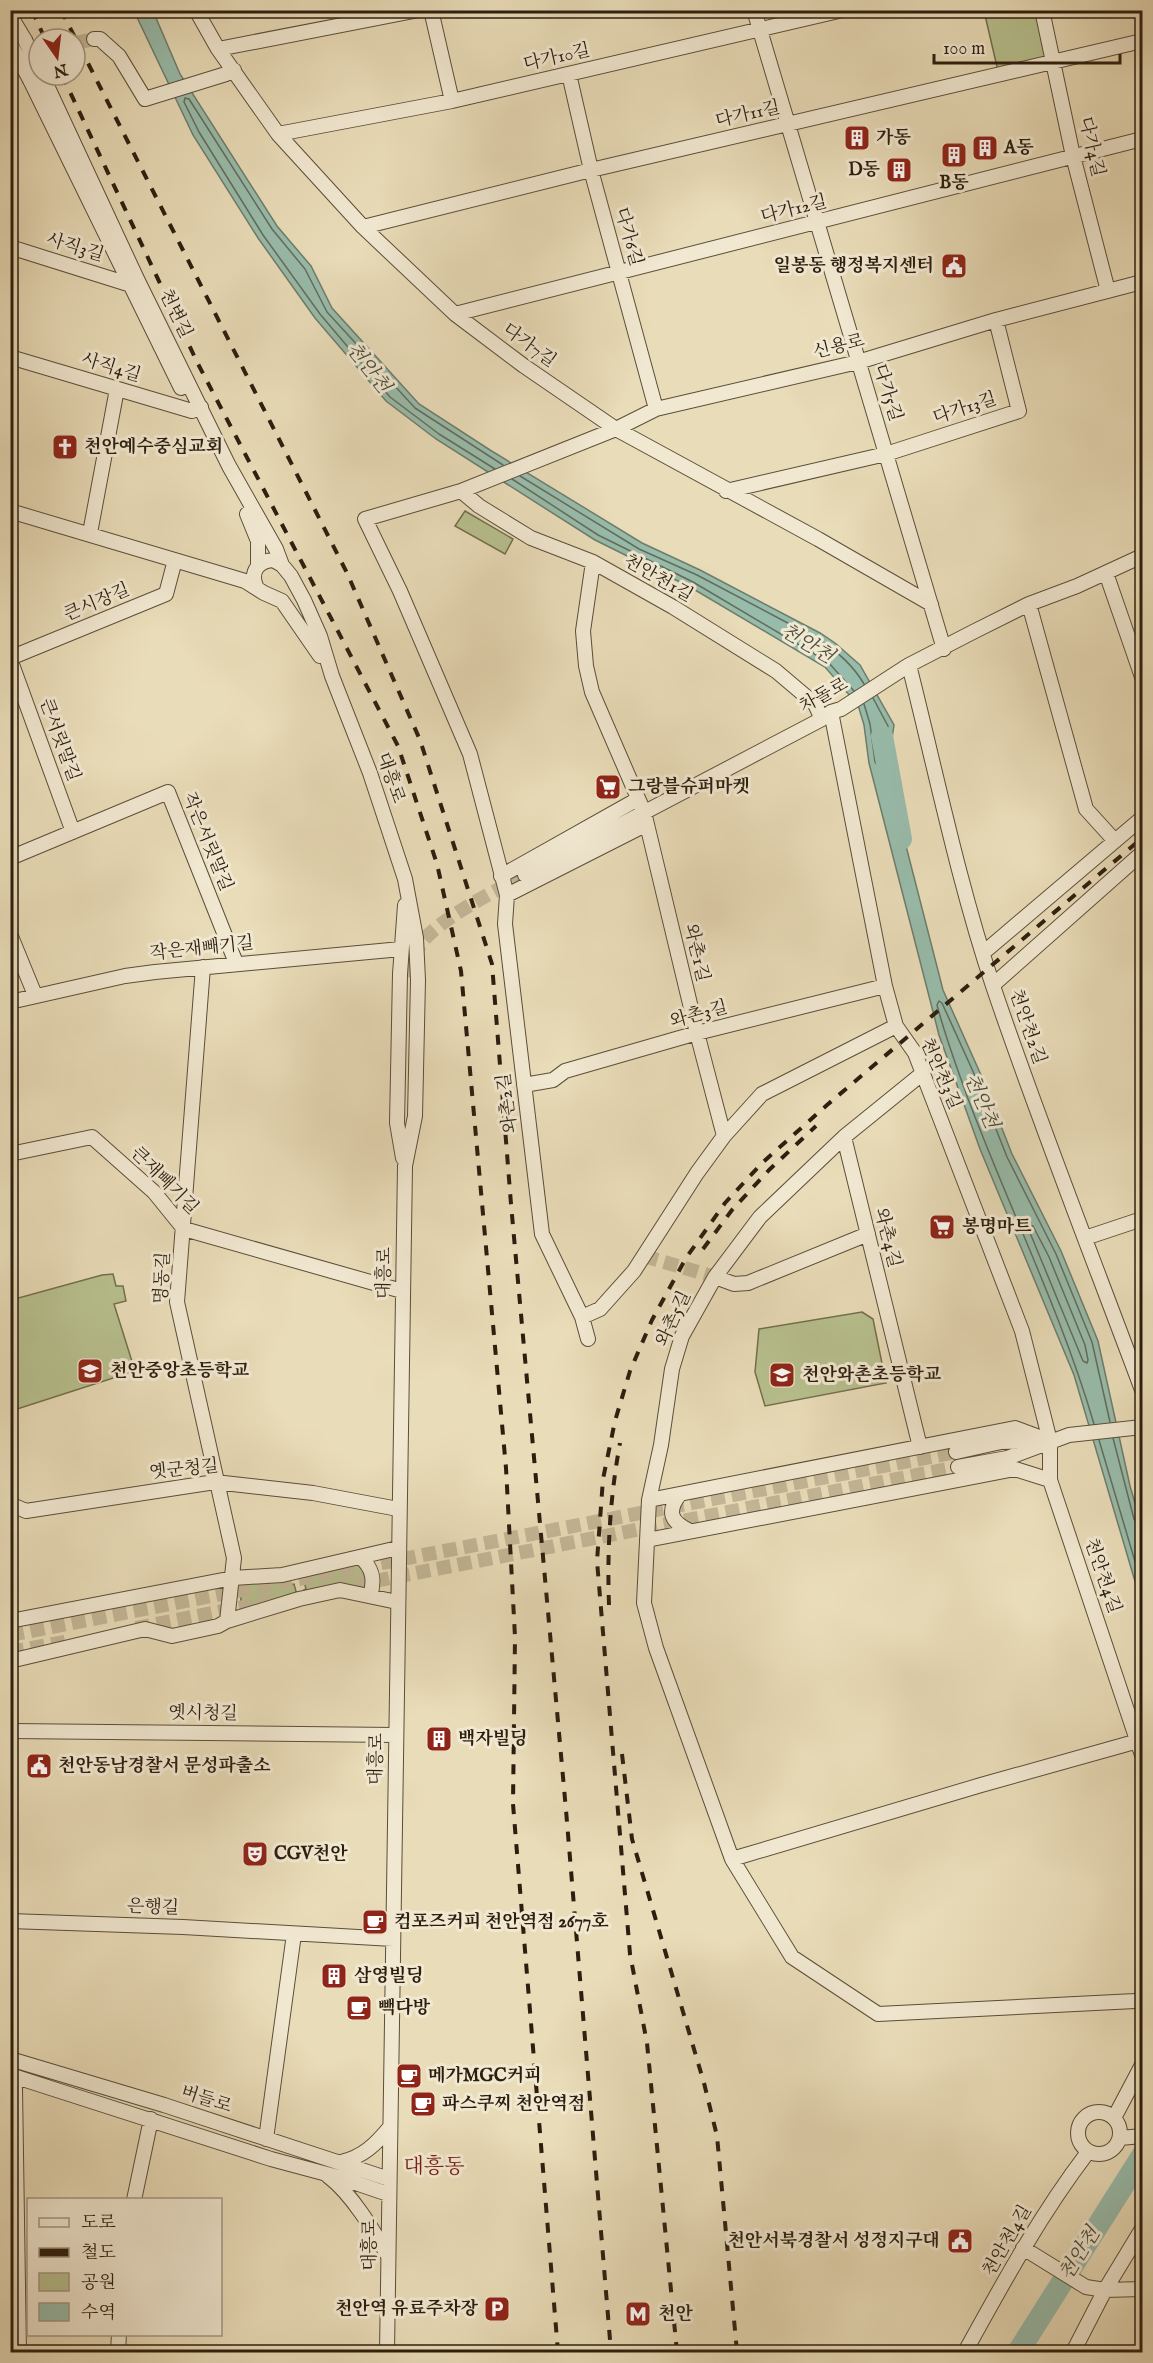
<svg xmlns="http://www.w3.org/2000/svg" width="1153" height="2363" font-family="'IM FELL English','Noto Serif KR',serif">
  <style>
    .green { fill: #b7c08e; stroke: #726f4e; stroke-width: 1.5 }
    .water { fill: #98bcab; stroke: #6d7d6d; stroke-width: 1.5 }
    .lines { fill: none; stroke-linecap: round; stroke-linejoin: round }
    .shore { stroke: #626d5d; stroke-width: 1.5 }
    .river { stroke: #98bcab; stroke-width: 22 }
    .minor-tunnel { stroke: #c3b696; stroke-width: 14; stroke-dasharray: 14 7; stroke-linecap: butt }
    .minor-casing { stroke: #5b4e39; stroke-width: 16 }
    .minor { stroke: #f1e8d1; stroke-width: 14 }
    .rail { stroke: #2c1e0f; stroke-width: 4; stroke-dasharray: 10 10; stroke-linecap: butt }
    .minor-bridge-casing { stroke: #5b4e39; stroke-width: 16; stroke-linecap: butt }
    .minor-bridge { stroke: #f1e8d1; stroke-width: 14 }
    .labels { text-anchor: middle; dominant-baseline: central; stroke-width: 6; stroke-linejoin: round; paint-order: stroke }
    .street-label { font-size: 18px; fill: #2c1e0f; stroke: #f1e8d1 }
    .poi-label { font-size: 18px; font-weight: bold; fill: #2c1e0f; stroke: #f1e8d1; text-anchor: start }
    .water-label { font-size: 20px; font-style: italic; fill: #4c4d3e; stroke: #f1e8d1 }
    .quarter-label { font-size: 21px; fill: #7a1f14; stroke: #f1e8d1 }
  </style>
  <rect width="100%" height="100%" fill="#e9dcb8"/>
  <filter id="stains"><feTurbulence type="fractalNoise" baseFrequency=".00333" numOctaves="4"/><feColorMatrix values="0 0 0 0 .2 0 0 0 0 .09 0 0 0 0 .02 0 0 0 .5 -.17"/></filter>
  <radialGradient id="worn" r=".72"><stop offset=".6" stop-color="#630" stop-opacity="0"/><stop offset="1" stop-color="#630" stop-opacity=".3"/></radialGradient>
  <!-- green -->
  <path class="green" d="M984,11H1040L1048,52L1043,60L998,71Z
    M465,511L513,539L505,554L455,526Z
    M113,1274L116,1286H123L126,1301L114,1304L135,1371L11,1411V1300L102,1275Z
    M862,1312L873,1319L886,1383L765,1406L755,1372L759,1329Z
    M356,1560L367,1569L368,1591L305,1593L304,1590L306,1589L302,1573Z
    M286,1576L288,1585L294,1584L297,1595L240,1611L242,1584L245,1582Z"/>
  <!-- water -->
  <path class="water" d="M134,11H153L180,74L277,226L311,266L332,308L419,404L490,450L642,543L700,570L820,633L835,643L860,665L894,725L887,772L943,990L981,1075L1012,1154L1061,1251L1098,1341L1130,1486L1142,1527V1605L1074,1375L980,1149L939,1035L869,763L864,725L858,705L825,667L690,587L595,540L436,439L386,401L315,318L258,238L193,135Z"/>
  <g class="lines">
    <!-- shore -->
    <path class="shore" d="M495,469L439,434L390,397L320,314L263,235L199,132L184,102L185,98L189,99L272,229L305,269L327,312L415,408L503,465
      M520,476L639,549L697,575L818,639C837,651 853,665 864,684
      M512,479L598,535L693,582L828,662L854,691
      M864,704L870,724L875,762L879,767L882,765L888,726L873,698
      M1029,1225L1033,1226L1049,1257L1085,1345L1088,1360L1087,1363L1083,1361L1028,1228Z
      M1094,1424C1061,1311 1008,1206 967,1096C956,1065 945,1036 937,1005L939,1001L942,1003L976,1078L1007,1157L1056,1254L1092,1342L1110,1422
      M1113,1438L1134,1519L1137,1523L1142,1524
      M1099,1440L1142,1585"/>
    <!-- river -->
    <path class="river" d="M882,736L901,839
      M1018,2352L1142,2156"/>
    <!-- minor-tunnel -->
    <path class="minor-tunnel" d="M75,43L94,39
      M408,977C411,967 413,956 419,946C437,919 496,891 525,875
      M644,1256L715,1277
      M334,1589L958,1467
      M136,1628L279,1600
      M10,1635L956,1452
      M10,1652L70,1641"/>
    <!-- minor casing -->
    <g class="minor-casing">
      <path id="minor" d="M196,10L218,49L278,134L363,227L455,314L524,366L616,429L818,539L931,604
        M431,10L452,101
        M754,10L944,649
        M1042,10L1073,156L1108,291
        M10,15L25,40
        M94,39H100L119,56L145,99L226,74L234,70
        M218,49L419,10
        M569,74L591,170L656,409
        M42,75L137,279L229,466L276,549L282,565
        M30,80L181,388
        M278,134L452,101L843,10
        M363,227L591,170L1142,41
        M10,247L128,284
        M455,314L1142,139
        M10,357L192,411L201,407
        M461,491L479,506L531,538L593,562L673,607L776,671L815,704L822,719
        M726,491L886,454L1019,411L996,320
        M10,511L245,581L264,593L282,601L320,656
        M247,514L258,541V565
        M90,533L117,389
        M593,562L583,631L586,666L592,692L644,812L697,1033L724,1136
        M1106,573L1142,677
        M256,586C250,572 258,561 273,560L282,565L291,576L304,600L320,636L332,676L370,773L405,879L416,938L418,980L415,1116L405,1166L387,2352
        M1029,604L1086,809L1115,841
        M10,658L166,594L175,560
        M10,659L73,832
        M909,665C936,772 958,881 993,986C1039,1122 1092,1256 1142,1390
        M831,712L885,986L896,1026L915,1053L1022,1331L1050,1441V1480L1142,1755
        M10,858L168,792L236,963
        M525,875L822,719L831,712L841,709L909,665L973,632L1029,604L1077,586L1142,556
        M501,876L638,799
        M507,895L647,824
        M10,934L35,995
        M983,953L1142,818
        M203,967L177,1302L234,1558L227,1621
        M993,985L1142,853
        M10,1002L125,976L155,972L401,949
        M524,1085L553,1080L565,1071L697,1033L885,986
        M10,1154L92,1137L154,1192L184,1229L402,1291
        M403,1158L397,1123L400,974L405,905
        M868,1234L748,1283L734,1284L715,1277L682,1336L672,1369L661,1445L649,1500L644,1603L656,1648L732,1859L981,1785L1138,1741
        M1085,1238L1142,1219
        M715,1277L760,1217L844,1137
        M582,1317L600,1309L634,1271L697,1173L724,1136L762,1094L896,1026
        M588,1339L582,1317L542,1234L505,924L507,895L470,754L400,591L365,519L461,491L616,429L656,409L858,362L996,320L1142,282
        M920,1447L844,1137L923,1073
        M956,1452L1001,1442L1039,1441
        M958,1467L1007,1458L1069,1435L1142,1427
        M680,1494C666,1512 671,1522 690,1531
        M649,1500L1015,1428L1050,1441
        M10,1504L26,1511L215,1482L313,1493L398,1509
        M647,1540L1015,1469L1050,1480
        M360,1557C373,1568 375,1580 370,1596
        M10,1621L233,1578L282,1575L398,1548
        M10,1661L145,1629L172,1636L218,1626L227,1621L299,1599L340,1590L397,1602
        M10,1731L395,1735
        M732,1859L792,1957L878,2014L1135,2001L1142,1999
        M10,1921L183,1927L393,1939
        M10,2059L164,2105L389,2179
        M10,2075L271,2159L338,2177L388,2194
        M10,2083L15,2088L19,2352
        M1078 2133a21 21 0 1 1 42 0a21 21 0 1 1-42 0Z
        M1114,2118L1142,2065
        M1120,2138L1142,2136
        M266,2139L294,1934
        M341,2162C363,2157 376,2144 390,2127
        M328,2176C352,2194 373,2230 388,2256
        M134,2200L151,2119
        M1023,2248L1086,2287L1105,2290L1142,2289
        M118,2352L119,2334
        M965,2352C1003,2283 1040,2215 1088,2152
        M1073,2352L1105,2290L1142,2229"/>
    </g>
    <!-- minor -->
    <use href="#minor" class="minor"/>
    <!-- rail -->
    <path class="rail" d="M32,10L45,39
      M61,10L347,573L420,740L492,964L511,1204L566,1810L611,2352
      M62,75L197,362L398,746L437,864L461,971L506,1468L515,1637L513,1804L558,2352
      M703,1249L732,1210L769,1170L816,1126
      M609,1605C607,1550 610,1497 620,1443
      M622,1754L632,1839L704,2083L717,2136L737,2352
      M677,2352L647,2043L630,1954L597,1561L603,1479L615,1421L630,1371L652,1320L686,1258L725,1203L762,1163L827,1105L1142,838"/>
    <!-- minor-bridge casing -->
    <g class="minor-bridge-casing">
      <path id="minor-bridge" d="M25,40L39,70
        M10,43L30,80"/>
    </g>
    <!-- minor-bridge -->
    <use href="#minor-bridge" class="minor-bridge"/>
  </g>
  <!-- icons -->
  <defs>
    <g id="building-square" transform="scale(1.35)"><rect x="-9" y="-9" width="18" height="18" rx="4" fill="#8f2418" stroke="#f1e8d1"/><path d="M-4-6H4V6H1V3H-1V6H-4ZM-2.5-4.3h1.7v1.8h-1.7ZM.8-4.3h1.7v1.8H.8ZM-2.5-1h1.7V.8h-1.7ZM.8-1h1.7V.8H.8Z" fill="#fff"/></g>
    <g id="civic-square" transform="scale(1.35)"><rect x="-9" y="-9" width="18" height="18" rx="4" fill="#8f2418" stroke="#f1e8d1"/><path d="M-.6-6.5H3V-4.5H.6V-3L4-1V1h2V6H-6V1h2V-1L-.6-3ZM-1.2 2.5V6h2.4V2.5Z" fill="#fff"/></g>
    <g id="church-square" transform="scale(1.35)"><rect x="-9" y="-9" width="18" height="18" rx="4" fill="#8f2418" stroke="#f1e8d1"/><path d="M-1.2-6h2.4v3.5h3.3v2.4h-3.3V6h-2.4V-.1h-3.3v-2.4h3.3Z" fill="#fff"/></g>
    <g id="supermarket-square" transform="scale(1.35)"><rect x="-9" y="-9" width="18" height="18" rx="4" fill="#8f2418" stroke="#f1e8d1"/><path d="M-6-5.5h2.5l.6 2H6L4.5 2H-2.5L-4.4-4H-6ZM-1.5 3.2a1.3 1.3 0 1 0 .1 0ZM3 3.2a1.3 1.3 0 1 0 .1 0Z" fill="#fff"/></g>
    <g id="school-square" transform="scale(1.35)"><rect x="-9" y="-9" width="18" height="18" rx="4" fill="#8f2418" stroke="#f1e8d1"/><path d="M0-5L7-2L0 1L-7-2ZM-4 1L0 2.5L4 1V4Q0 6-4 4Z" fill="#fff"/></g>
    <g id="theatre-square" transform="scale(1.35)"><rect x="-9" y="-9" width="18" height="18" rx="4" fill="#8f2418" stroke="#f1e8d1"/><path d="M-5-5.5Q0-4 5-5.5V0Q5 5 0 6Q-5 5-5 0ZM-3.3-2.5H-1v1.5H-3.3ZM1-2.5H3.3v1.5H1ZM-2.8 1Q0 5.5 2.8 1Z" fill="#fff"/></g>
    <g id="cafe-square" transform="scale(1.35)"><rect x="-9" y="-9" width="18" height="18" rx="4" fill="#8f2418" stroke="#f1e8d1"/><path d="M-5.5-4.5H6V0H3Q3 3.5 0 3.5H-2.5Q-5.5 3.5-5.5 0ZM3-3.2v2h1.7v-2ZM-6 4.5H4V6H-6Z" fill="#fff"/></g>
    <g id="parking-square" transform="scale(1.35)"><rect x="-9" y="-9" width="18" height="18" rx="4" fill="#8f2418" stroke="#f1e8d1"/><path d="M-3.5-5.5H1a3.5 3.5 0 0 1 0 7H-1V5.5H-3.5ZM-1-3.4V-.6H.8a1.4 1.4 0 0 0 0-2.8Z" fill="#fff"/></g>
    <g id="metro-square" transform="scale(1.35)"><rect x="-9" y="-9" width="18" height="18" rx="4" fill="#8f2418" stroke="#f1e8d1"/><path d="M-5.5 5V-5H-3L0 0L3-5H5.5V5H3V-.5L0 4L-3-.5V5Z" fill="#fff"/></g>
  </defs>
  <g fill-rule="evenodd">
    <use href="#building-square" x="857" y="138"/>
    <use href="#building-square" x="985" y="148"/>
    <use href="#building-square" x="954" y="155"/>
    <use href="#building-square" x="899" y="170"/>
    <use href="#civic-square" x="954" y="266"/>
    <use href="#church-square" x="65" y="447"/>
    <use href="#supermarket-square" x="608" y="787"/>
    <use href="#supermarket-square" x="942" y="1227"/>
    <use href="#school-square" x="90" y="1371"/>
    <use href="#school-square" x="782" y="1375"/>
    <use href="#building-square" x="439" y="1739"/>
    <use href="#civic-square" x="39" y="1766"/>
    <use href="#theatre-square" x="255" y="1854"/>
    <use href="#cafe-square" x="375" y="1922"/>
    <use href="#building-square" x="334" y="1976"/>
    <use href="#cafe-square" x="359" y="2008"/>
    <use href="#cafe-square" x="409" y="2076"/>
    <use href="#cafe-square" x="423" y="2104"/>
    <use href="#civic-square" x="960" y="2241"/>
    <use href="#parking-square" x="497" y="2309"/>
    <use href="#metro-square" x="638" y="2314"/>
  </g>
  <g class="labels">
    <!-- street labels -->
    <g class="street-label">
      <text transform="translate(557 58) rotate(-13)">다가10길</text>
      <text transform="translate(748 115) rotate(-13)">다가11길</text>
      <text transform="translate(1091 147) rotate(77)">다가4길</text>
      <text transform="translate(794 210) rotate(-14)">다가12길</text>
      <text transform="translate(628 237) rotate(74)">다가6길</text>
      <text transform="translate(75 248) rotate(17)">사직3길</text>
      <text transform="translate(175 314) rotate(64)">천변길</text>
      <text transform="translate(529 346) rotate(36)">다가7길</text>
      <text transform="translate(839 347) rotate(-14)">신용로</text>
      <text transform="translate(111 368) rotate(17)">사직4길</text>
      <text transform="translate(887 393) rotate(73)">다가5길</text>
      <text transform="translate(965 409) rotate(-18)">다가13길</text>
      <text transform="translate(658 579) rotate(30)">천안천1길</text>
      <text transform="translate(97 603) rotate(-23)">큰시장길</text>
      <text transform="translate(824 696) rotate(-29)">차돌로</text>
      <text transform="translate(59 740) rotate(70)">큰서릿말길</text>
      <text transform="translate(390 778) rotate(71)">대흥로</text>
      <text transform="translate(207 842) rotate(68)">작은서릿말길</text>
      <text transform="translate(202 949) rotate(-6)">작은재빼기길</text>
      <text transform="translate(696 953) rotate(77)">와촌1길</text>
      <text transform="translate(699 1015) rotate(-15)">와촌3길</text>
      <text transform="translate(1027 1027) rotate(71)">천안천2길</text>
      <text transform="translate(940 1074) rotate(66)">천안천3길</text>
      <text transform="translate(508 1103) rotate(-97)">와촌2길</text>
      <text transform="translate(164 1181) rotate(45)">큰재빼기길</text>
      <text transform="translate(887 1238) rotate(76)">와촌4길</text>
      <text transform="translate(385 1273) rotate(-89)">대흥로</text>
      <text transform="translate(163 1278) rotate(-87)">명동길</text>
      <text transform="translate(674 1319) rotate(-65)">와촌5길</text>
      <text transform="translate(184 1470) rotate(-6)">옛군청길</text>
      <text transform="translate(1102 1576) rotate(71)">천안천4길</text>
      <text transform="translate(203 1714) rotate(1)">옛시청길</text>
      <text transform="translate(377 1759) rotate(-89)">대흥로</text>
      <text transform="translate(153 1908) rotate(2)">은행길</text>
      <text transform="translate(206 2100) rotate(18)">버들로</text>
      <text transform="translate(1008 2241) rotate(-60)">천안천4길</text>
      <text transform="translate(370 2245) rotate(-90)">대흥로</text>
    </g>
    <!-- poi labels -->
    <g class="poi-label">
      <text x="876" y="138">가동</text>
      <text x="1004" y="148">A동</text>
      <text x="880" y="170" text-anchor="end">D동</text>
      <text x="954" y="183" text-anchor="middle">B동</text>
      <text x="934" y="266" text-anchor="end">일봉동 행정복지센터</text>
      <text x="84" y="447">천안예수중심교회</text>
      <text x="628" y="787">그랑블슈퍼마켓</text>
      <text x="962" y="1227">봉명마트</text>
      <text x="110" y="1371">천안중앙초등학교</text>
      <text x="802" y="1375">천안와촌초등학교</text>
      <text x="458" y="1739">백자빌딩</text>
      <text x="58" y="1766">천안동남경찰서 문성파출소</text>
      <text x="274" y="1854">CGV천안</text>
      <text x="394" y="1922">컴포즈커피 천안역점 2677호</text>
      <text x="354" y="1976">삼영빌딩</text>
      <text x="378" y="2008">빽다방</text>
      <text x="428" y="2076">메가MGC커피</text>
      <text x="442" y="2104">파스쿠찌 천안역점</text>
      <text x="940" y="2241" text-anchor="end">천안서북경찰서 성정지구대</text>
      <text x="478" y="2309" text-anchor="end">천안역 유료주차장</text>
      <text x="658" y="2314">천안</text>
    </g>
    <!-- water labels -->
    <g class="water-label">
      <text transform="translate(368 368) rotate(52)">천안천</text>
      <text transform="translate(807 644) rotate(31)">천안천</text>
      <text transform="translate(981 1101) rotate(67)">천안천</text>
      <text transform="translate(1080 2254) rotate(-58)">천안천</text>
    </g>
    <!-- quarter labels -->
    <g class="quarter-label">
      <text x="434" y="2167">대흥동</text>
    </g>
  </g>
  <!-- margin -->
  <rect width="1153" height="2363" fill="none" stroke="#e9dcb8" stroke-width="36"/>
  <rect x="12" y="12" width="1129" height="2339" fill="none" stroke="#2c1e0f" stroke-width="3"/>
  <rect x="18" y="18" width="1117" height="2327" fill="none" stroke="#2c1e0f" stroke-width="1.5"/>
  <!-- legend -->
  <rect x="27" y="2198" width="195" height="138" fill="#f1e8d1" stroke="#a29783" stroke-width="1.5"/>
  <rect x="39" y="2218" width="30" height="9" fill="#f1e8d1" stroke="#a29783" stroke-width="1.5"/>
  <text x="81" y="2228" font-size="18" fill="#2c1e0f">도로</text>
  <rect x="39" y="2248" width="30" height="9" fill="#2c1e0f" stroke="#a29783" stroke-width="1.5"/>
  <text x="81" y="2258" font-size="18" fill="#2c1e0f">철도</text>
  <rect x="39" y="2273" width="30" height="18" fill="#b7c08e" stroke="#a29783" stroke-width="1.5"/>
  <text x="81" y="2288" font-size="18" fill="#2c1e0f">공원</text>
  <rect x="39" y="2303" width="30" height="18" fill="#98bcab" stroke="#a29783" stroke-width="1.5"/>
  <text x="81" y="2318" font-size="18" fill="#2c1e0f">수역</text>
  <!-- north arrow -->
  <g transform="translate(57 57) rotate(166)"><circle r="28" fill="#f1e8d1" stroke="#a29783" stroke-width="1.5"/>
  <path d="M0-4.5L10 22L0 15L-10 22Z" fill="#8f2418"/>
  <text y="-9" font-size="16" font-weight="bold" text-anchor="middle" fill="#2c1e0f">N</text>
  </g>
  <!-- scale -->
  <path d="M934 54v9h186v-9" fill="none" stroke="#2c1e0f" stroke-width="3"/>
  <text x="943" y="54" font-size="18" fill="#2c1e0f" stroke="#f1e8d1" stroke-width="4.5" paint-order="stroke">100 m</text>
  <rect width="100%" height="100%" filter="url(#stains)"/>
  <rect width="100%" height="100%" fill="url(#worn)"/>
</svg>
